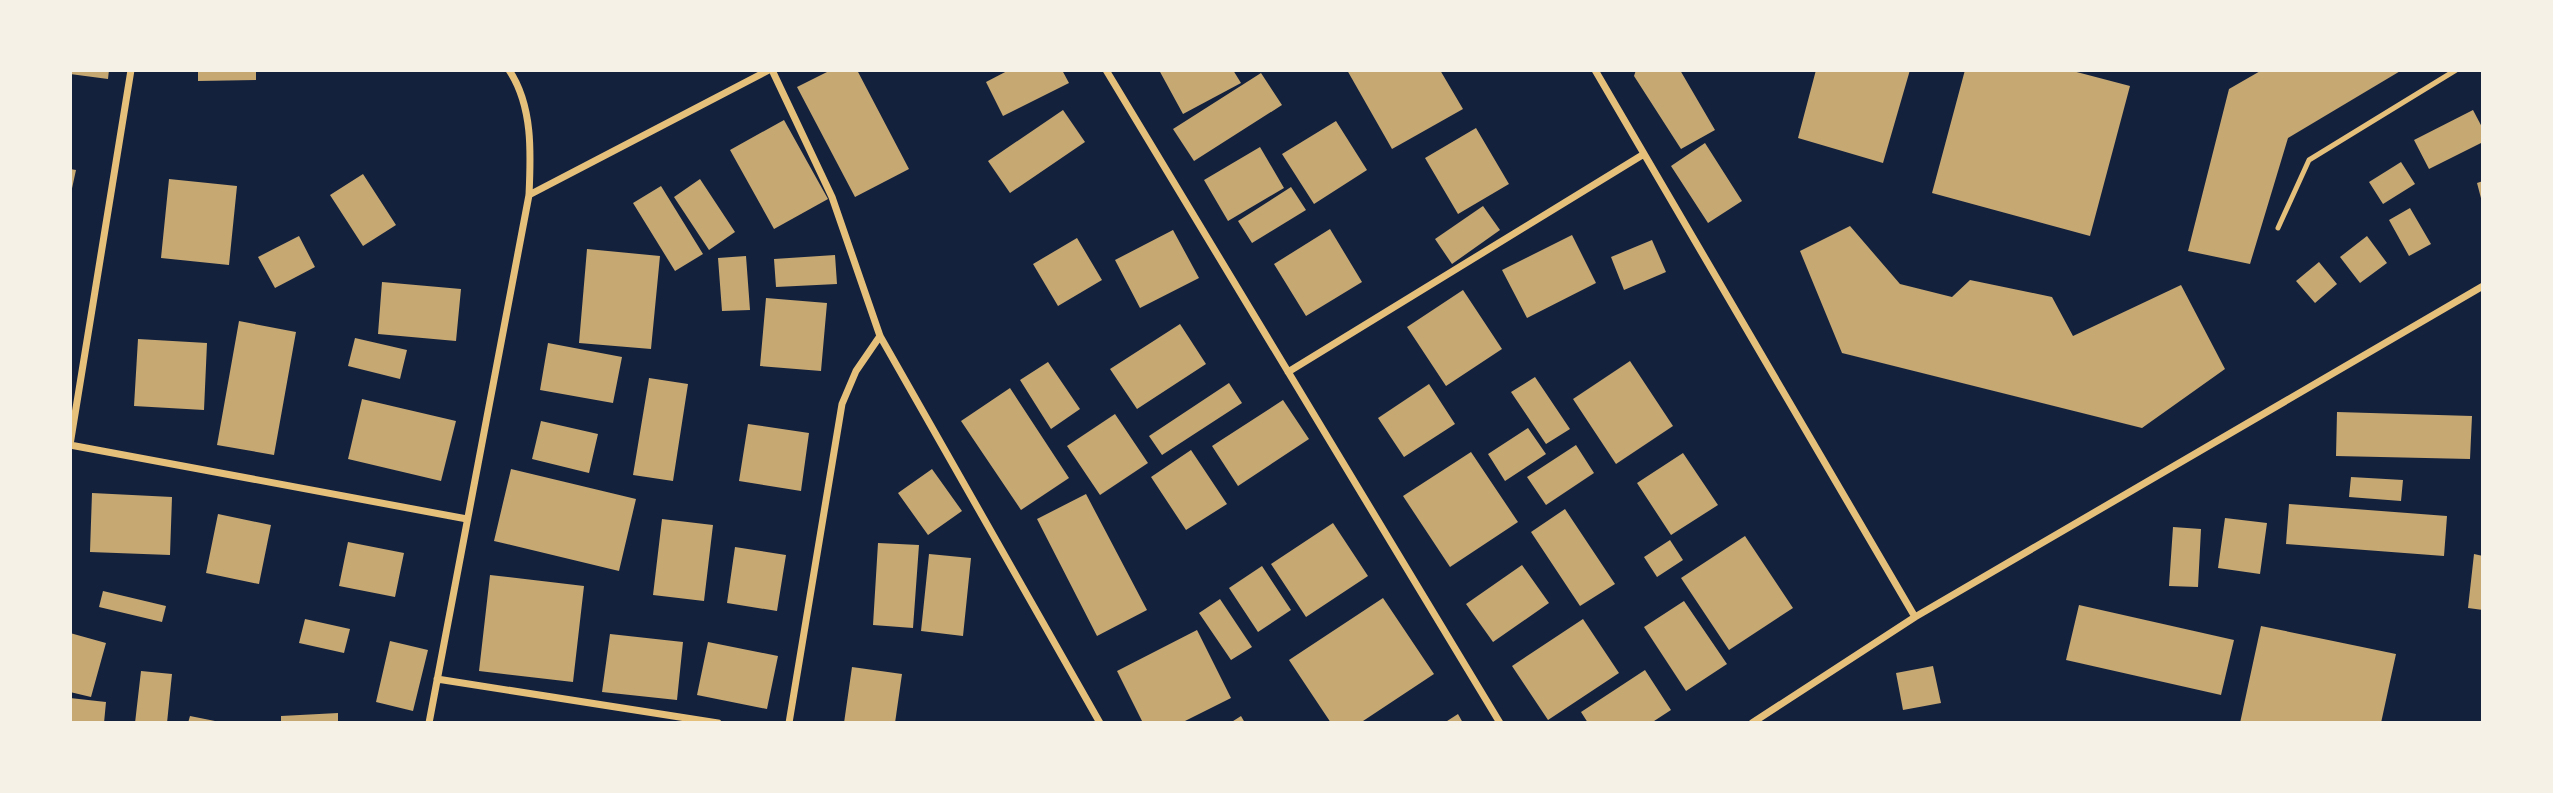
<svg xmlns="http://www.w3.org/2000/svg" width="2553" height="793" font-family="'Exo 2',sans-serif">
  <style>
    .building { fill: #c6a872 }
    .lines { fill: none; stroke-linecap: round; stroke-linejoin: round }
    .service { stroke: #e5c07b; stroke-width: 5 }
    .minor { stroke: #e5c07b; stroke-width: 7 }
  </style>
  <rect width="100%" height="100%" fill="#14213d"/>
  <!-- building -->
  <path class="building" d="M70,70H109L108,79L70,74Z
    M198,70H256V80L198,81Z
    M831,70H857L909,169L855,197L797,87Z
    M1009,70H1062L1069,83L1003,116L986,82Z
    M1159,70H1233L1241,83L1183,114Z
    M1347,70H1440L1463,109L1392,149Z
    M1636,70H1680L1715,130L1681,149L1634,76Z
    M1816,70H1910L1883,163L1798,138Z
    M1965,70H2069L2130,86L2090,236L1932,193Z
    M2262,70H2402L2288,138L2250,264L2188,251L2229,89Z
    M1261,73L1282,105L1194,161L1173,129Z
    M1063,110L1085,142L1010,193L988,161Z
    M2473,110L2483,129V142L2429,169L2414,140Z
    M784,120L828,199L774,229L730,150Z
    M1336,121L1367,170L1314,204L1282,154Z
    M1476,128L1509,184L1458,214L1425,158Z
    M1705,143L1742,201L1708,223L1671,166Z
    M1260,147L1284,188L1228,221L1204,180Z
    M2401,162L2415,184L2383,204L2369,182Z
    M70,169L76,170L71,193H70Z
    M363,174L396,225L363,246L330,195Z
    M169,179L237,186L229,265L161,258Z
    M700,179L735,232L709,250L674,197Z
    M2483,181V202H2482L2477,183Z
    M661,186L703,254L675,271L633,203Z
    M1291,187L1306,210L1252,243L1238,221Z
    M1483,206L1500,230L1452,264L1435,239Z
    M2410,208L2431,244L2409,256L2389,220Z
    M1850,226L1900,284L1952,297L1970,280L2052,297L2073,336L2181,285L2225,369L2142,428L1842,353L1800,251Z
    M1330,229L1362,282L1306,316L1274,264Z
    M1173,230L1199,278L1140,308L1115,260Z
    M1572,235L1596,283L1527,318L1502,270Z
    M299,236L315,267L275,288L258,257Z
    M2367,236L2387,263L2360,283L2340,257Z
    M1077,238L1102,280L1058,306L1033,264Z
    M1652,240L1666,272L1624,290L1611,257Z
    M587,249L660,256L651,349L579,343Z
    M835,255L837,284L776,287L774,259Z
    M746,256L750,310L722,311L718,258Z
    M2319,262L2337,284L2315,303L2296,281Z
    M382,282L461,289L456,341L378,334Z
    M1463,290L1502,349L1446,386L1407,327Z
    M766,298L827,303L821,371L760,366Z
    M239,321L296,332L274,455L217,445Z
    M1180,324L1206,364L1137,409L1110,369Z
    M355,338L407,350L400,379L348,366Z
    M138,339L207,343L204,410L134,406Z
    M548,343L622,357L613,403L540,390Z
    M1630,361L1673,426L1616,464L1573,399Z
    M1048,362L1080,409L1051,429L1020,380Z
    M1535,377L1570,429L1546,444L1511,392Z
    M649,378L688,384L673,481L633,475Z
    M1229,383L1242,403L1162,455L1149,436Z
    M1429,384L1455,424L1404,457L1378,418Z
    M1010,388L1069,478L1021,510L961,421Z
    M362,399L456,421L441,481L348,459Z
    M1283,400L1309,439L1238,486L1212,446Z
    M2337,412L2472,416L2470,459L2336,456Z
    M1115,414L1148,463L1100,495L1067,446Z
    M541,421L598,434L589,473L532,459Z
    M748,424L809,433L801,491L739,481Z
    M1528,428L1546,454L1505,481L1488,454Z
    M1576,445L1594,473L1546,505L1527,477Z
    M1191,450L1227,504L1186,530L1151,477Z
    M1471,452L1518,522L1450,567L1403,496Z
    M1683,453L1718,505L1671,535L1637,483Z
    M511,469L636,499L619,571L494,541Z
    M932,469L962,511L928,535L898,493Z
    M2351,477L2403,480L2401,501L2349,497Z
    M92,493L172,497L170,555L90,552Z
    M1086,494L1147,610L1097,636L1037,519Z
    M2289,504L2447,516L2444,556L2286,544Z
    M1565,509L1615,584L1580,606L1531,532Z
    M218,514L271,525L259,584L206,573Z
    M2225,518L2267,523L2260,574L2218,568Z
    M662,519L713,525L704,601L653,595Z
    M1333,523L1368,576L1306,617L1271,564Z
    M2173,527L2201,529L2198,587L2169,586Z
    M1745,536L1793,608L1729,650L1681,578Z
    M1670,540L1683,560L1657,577L1644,557Z
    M348,542L404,553L395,597L339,586Z
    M878,543L919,545L913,628L873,625Z
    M735,547L786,555L777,611L727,603Z
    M929,554L971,558L963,636L921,631Z
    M2474,554L2483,556V610L2468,608Z
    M1522,565L1549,603L1493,642L1466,604Z
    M1262,566L1291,610L1258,632L1229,588Z
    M490,575L584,586L573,682L479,671Z
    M103,591L166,606L162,622L99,607Z
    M1383,598L1434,674L1360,723H1331L1289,660Z
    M1220,599L1252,647L1231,660L1199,613Z
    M1684,601L1727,664L1686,691L1644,627Z
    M2079,605L2234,640L2221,695L2066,660Z
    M305,619L350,629L344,653L299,643Z
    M1583,619L1619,673L1548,720L1512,666Z
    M2261,626L2396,654L2381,723H2240Z
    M1197,630L1231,698L1181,723H1143L1117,671Z
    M70,633L106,643L91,697L70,692Z
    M610,634L683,642L677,700L602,692Z
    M390,641L428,650L413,711L376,702Z
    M708,642L778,656L767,709L697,695Z
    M1933,666L1941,703L1903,710L1896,673Z
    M852,667L902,674L895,723H844Z
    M1645,670L1671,710L1651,723H1588L1581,712Z
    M141,671L172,674L167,723H135Z
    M70,698L106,702L104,723H70Z
    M338,713V723H281V716Z
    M1458,714L1463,723H1444Z
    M190,716L220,722L219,723H188Z
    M1241,716L1245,723H1230Z"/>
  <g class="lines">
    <!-- service -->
    <path class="service" d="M2278,228L2309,160L2456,70"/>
    <!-- minor -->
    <path class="minor" d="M772,70L832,197L880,336L1100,723
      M1106,70L1500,723
      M1595,70L1915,617
      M529,195L769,70
      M1288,372L1644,154
      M70,445L467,519
      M70,445L131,70
      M437,679L718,723
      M429,723L529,195C531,153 533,106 509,70
      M789,723L842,404L856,371L880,336
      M1752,723L1915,617L2483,286"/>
  </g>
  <!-- border -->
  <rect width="2553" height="793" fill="none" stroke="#f6f1e7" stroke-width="144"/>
</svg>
